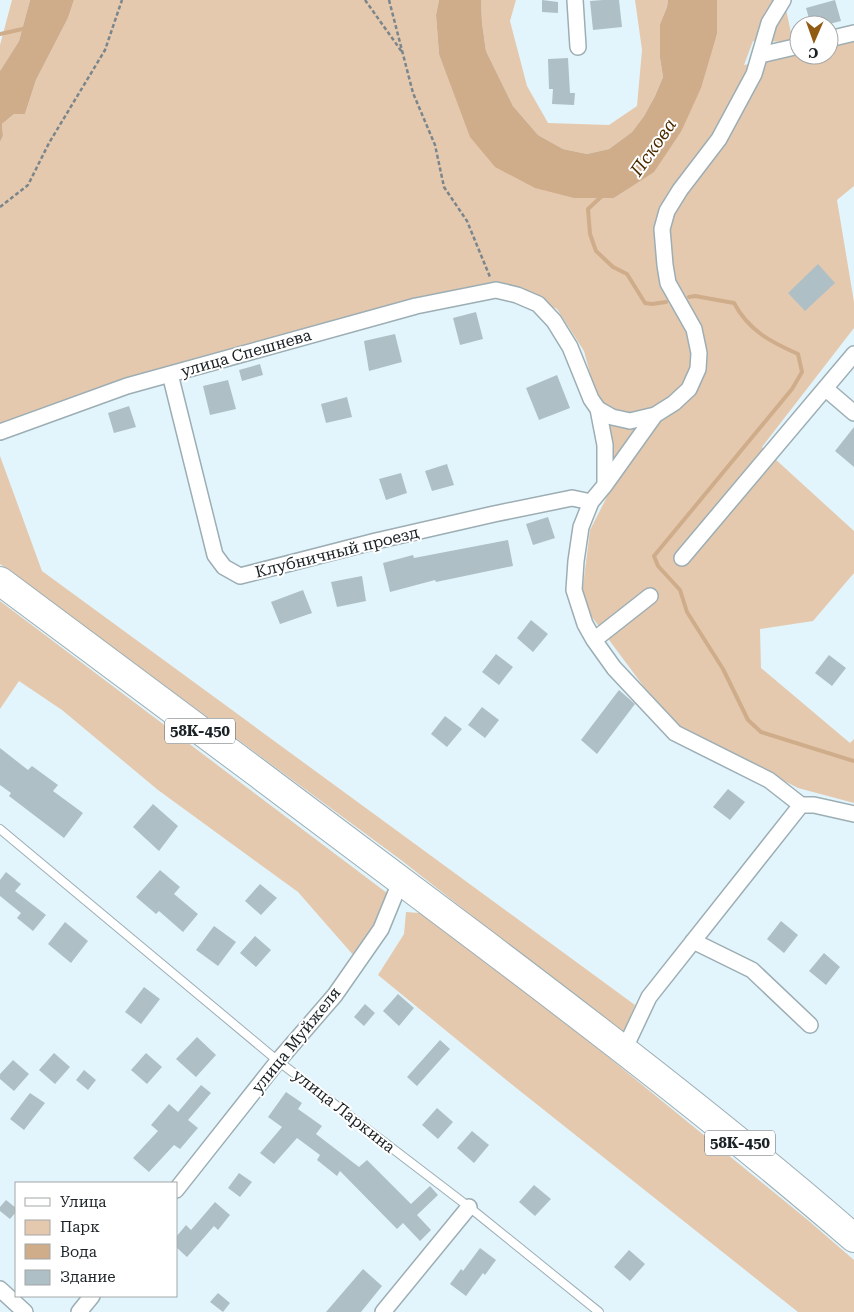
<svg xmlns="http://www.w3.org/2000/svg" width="854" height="1312" font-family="'Roboto Serif',serif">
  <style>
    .green { fill: #e5c9ae }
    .water { fill: #cfad8b }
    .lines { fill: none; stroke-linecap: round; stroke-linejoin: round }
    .stream { stroke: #cfad8b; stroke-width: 4 }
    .building { fill: #aebfc6 }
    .lane-casing { stroke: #9caeb4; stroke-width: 10 }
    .street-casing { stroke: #9caeb4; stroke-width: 18 }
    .highway-casing { stroke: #9caeb4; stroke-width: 30 }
    .path { stroke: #7a868b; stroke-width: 2.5; stroke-dasharray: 4 2.5; stroke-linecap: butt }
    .lane { stroke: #fff; stroke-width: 8 }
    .street { stroke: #fff; stroke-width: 15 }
    .highway { stroke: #fff; stroke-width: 28 }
    .labels { text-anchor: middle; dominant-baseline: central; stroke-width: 4; stroke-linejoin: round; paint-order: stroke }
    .shield { fill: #fff; stroke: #5f6466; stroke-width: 1 }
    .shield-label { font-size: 15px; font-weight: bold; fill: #1b2225 }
    .street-label { font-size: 16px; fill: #1b2225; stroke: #fff }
    .water-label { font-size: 18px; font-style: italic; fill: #4d2c00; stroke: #fff }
  </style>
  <rect width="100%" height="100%" fill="#e3f5fc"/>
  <!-- green -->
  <path class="green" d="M12,0H30L19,41L0,71V45Z
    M74,0H439L436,15L439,54L614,198L654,171L681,132L717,34V0H784L793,42L753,41L744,65L799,53V55H829V46L854,41V186L837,200L854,302V328L762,447L854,531V573L813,621L760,629L761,668L850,743L854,739V803L798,788L683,729L644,687L589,613L582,594L590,530L615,481L604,426L584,351L557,309L503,284L411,301L0,432V142L3,136L2,124L14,114H25L36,80L68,18Z
    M481,0H516L510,21L527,86L548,123L609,125L637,106L642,50L635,0H668L667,7L660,24V58L663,77L655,96L644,116L632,132L609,149L587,154L563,149L538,135L513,106L486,51L482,23Z
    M0,456L42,571L635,1005L623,1034L401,860L0,564Z
    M0,601L387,893L377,925L354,956L298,892L158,790L62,710L19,681L0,709Z
    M406,912L420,913L485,960L607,1056L809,1221L854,1260V1312H798L510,1083L378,975L404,934Z"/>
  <!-- water -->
  <path class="water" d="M30,0H74L68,18L36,80L25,114H14L2,124L3,136L0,142V71L19,41Z
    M439,0H481L482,23L486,51L513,106L538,135L563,149L587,154L609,149L632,132L644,116L655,96L663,77L660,58V24L667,7L668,0H717V34L701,88L681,132L654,172L614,198H574L535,188L495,167L470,137L439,54L436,15Z"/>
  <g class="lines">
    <!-- stream -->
    <path class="stream" d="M0,34L27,28
      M603,195L588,209L590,234L596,251L613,267L627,274L645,303L652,304L666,302
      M689,297L695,296L734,303C749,331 771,342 798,354L802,372L792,389L654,556L658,566L680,590L687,612L723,669L748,720L761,732L854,761"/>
  </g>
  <!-- building -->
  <path class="building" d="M542,0L558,2V13L542,12Z
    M603,0H619L622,27L593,30L590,1Z
    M835,0L841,21L825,25H811L806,8Z
    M568,58L570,93H575L574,105L552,104L553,89H549L548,59Z
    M818,264L835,283L805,311L788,293Z
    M476,312L483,339L460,345L453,318Z
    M395,334L402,362L369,371L364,341Z
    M260,364L263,375L242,381L239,370Z
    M557,375L570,408L539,420L526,388Z
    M228,380L236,409L210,415L203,386Z
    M347,397L352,417L326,423L321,404Z
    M129,406L136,427L114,433L108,413Z
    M854,427V467L835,451Z
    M447,464L454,485L432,491L425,471Z
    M401,473L407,493L386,500L379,479Z
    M548,517L555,538L533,545L526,524Z
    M508,540L513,566L436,582L435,580L390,592L383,563L413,555L414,558Z
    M362,576L366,601L337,607L331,582Z
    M303,590L312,613L280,624L271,602Z
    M531,620L548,634L533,652L517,638Z
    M496,654L513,667L499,685L482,672Z
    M829,655L846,668L832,686L815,673Z
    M619,690L635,704L597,754L581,740Z
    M482,707L499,720L485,738L468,725Z
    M445,716L462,729L447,747L431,734Z
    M0,748L28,770L32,766L58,785L53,791L83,813L64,838L9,796L11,793L0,785Z
    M728,789L745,802L730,820L713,807Z
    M153,804L178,826L159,851L133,827Z
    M160,870L180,887L174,894L198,914L183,932L159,911L156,914L136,897Z
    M6,872L21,884L15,891L46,915L33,931L17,918L21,913L0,896V880Z
    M260,884L277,898L261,915L245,901Z
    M781,921L798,935L784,953L767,939Z
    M65,922L88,941L71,963L48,944Z
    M214,926L236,942L218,966L196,950Z
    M255,936L271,950L256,967L240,953Z
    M824,953L840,967L826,985L809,971Z
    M144,987L160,999L141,1024L125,1012Z
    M398,994L414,1008L399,1026L383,1011Z
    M365,1004L375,1013L364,1026L354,1017Z
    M197,1037L216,1055L196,1077L176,1059Z
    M440,1040L450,1049L417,1086L407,1077Z
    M54,1053L70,1067L55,1084L39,1070Z
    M146,1053L162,1067L147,1084L131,1070Z
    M13,1060L29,1074L14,1091L0,1079V1074Z
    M84,1070L96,1080L88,1090L76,1080Z
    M201,1085L211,1093L188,1120L198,1128L180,1149L174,1145L149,1172L133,1158L158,1131L151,1125L169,1104L178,1112Z
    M286,1092L302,1103L298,1109L322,1126L316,1134L359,1167L367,1160L411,1204L430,1186L438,1195L417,1215L431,1230L420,1241L403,1223L397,1229L340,1171L337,1176L317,1160L320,1155L297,1138L274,1164L260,1153L282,1127L268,1117Z
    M30,1093L45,1103L24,1130L10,1119Z
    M437,1108L453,1122L438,1139L422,1125Z
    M472,1131L489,1145L474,1163L457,1148Z
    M239,1173L252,1182L240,1197L228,1188Z
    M534,1185L551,1199L535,1216L519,1202Z
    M6,1200L16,1208V1212L10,1219L0,1211V1207Z
    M215,1202L230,1215L218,1230L214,1226L187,1257L176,1247V1237L186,1225L191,1230Z
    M480,1248L496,1260L485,1275L483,1273L466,1296L450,1284L461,1269L463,1271Z
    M629,1250L645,1264L630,1281L614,1267Z
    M363,1269L382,1286L361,1312H326Z
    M218,1293L230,1303L223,1312L210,1302Z"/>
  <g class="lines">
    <!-- lane casing -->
    <g class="lane-casing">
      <path id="lane" d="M0,829L278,1061L469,1207L599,1312"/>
    </g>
    <!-- street casing -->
    <g class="street-casing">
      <path id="street" d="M575,0L578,47
        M829,39L854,33
        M760,55L799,46
        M170,374L215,555L224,567L240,576L376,541L494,514L572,498L591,502
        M826,389L854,413
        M598,409L605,445V485L591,502L581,527L576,561L574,590L585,624L594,640L614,668L675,733L769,780L801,805
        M0,432L127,386L416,306L496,290L517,295L538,304L554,321L570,347L591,399L598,409L612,417L630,421L655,415L674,403L689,389L698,369L699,353L694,329L668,283L665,265L662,229L667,211L680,190L719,139L754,74L769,23L783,0
        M605,485L655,415
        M682,558L854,354
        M594,640L650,596
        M801,805H814L854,814
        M693,941L752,970L810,1025
        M624,1050L649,997L801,805
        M176,1190L278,1061L335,995L381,929L401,880
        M0,1289L25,1312
        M79,1312L92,1296
        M383,1312L469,1207"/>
    </g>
    <!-- highway casing -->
    <g class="highway-casing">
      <path id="highway" d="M0,581C161,701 321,820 481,941C608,1037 734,1134 854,1238"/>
    </g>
    <!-- path -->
    <path class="path" d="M365,0L402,52
      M389,0L413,93L435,145L444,187L467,221L490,277
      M0,207L28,185L49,143L105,50L122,0"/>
    <!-- lane -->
    <use href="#lane" class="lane"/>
    <!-- street -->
    <use href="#street" class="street"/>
    <!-- highway -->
    <use href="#highway" class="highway"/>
  </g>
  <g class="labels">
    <!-- shield labels -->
    <g class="shield">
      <rect x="165" y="718.5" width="70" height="25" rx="4"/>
      <rect x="705" y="1130.5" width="70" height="25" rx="4"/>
    </g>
    <g class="shield-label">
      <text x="200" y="731">58К-450</text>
      <text x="740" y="1143">58К-450</text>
    </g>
    <!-- street labels -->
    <g class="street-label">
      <text transform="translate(246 353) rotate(-16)">улица Спешнева</text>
      <text transform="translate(337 552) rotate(-14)">Клубничный проезд</text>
      <text transform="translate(296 1040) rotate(-51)">улица Муйжеля</text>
      <text transform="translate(344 1111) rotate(38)">улица Ларкина</text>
    </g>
    <!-- water labels -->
    <g class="water-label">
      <text transform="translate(653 147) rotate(-55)">Пскова</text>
    </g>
  </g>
  <!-- legend -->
  <rect x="15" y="1182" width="162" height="115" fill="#ffffff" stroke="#a4a7a8"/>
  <rect x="25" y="1198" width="25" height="8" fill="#ffffff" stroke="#a4a7a8"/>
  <text x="60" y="1207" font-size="15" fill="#1b2225">Улица</text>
  <rect x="25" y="1220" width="25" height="15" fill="#e5c9ae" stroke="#a4a7a8"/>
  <text x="60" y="1232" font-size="15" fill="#1b2225">Парк</text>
  <rect x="25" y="1244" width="25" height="15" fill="#cfad8b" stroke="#a4a7a8"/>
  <text x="60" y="1257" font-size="15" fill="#1b2225">Вода</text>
  <rect x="25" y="1270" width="25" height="15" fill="#aebfc6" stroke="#a4a7a8"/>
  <text x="60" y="1282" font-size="15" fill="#1b2225">Здание</text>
  <!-- north arrow -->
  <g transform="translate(814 40) rotate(182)"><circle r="24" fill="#ffffff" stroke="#a4a7a8"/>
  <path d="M0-4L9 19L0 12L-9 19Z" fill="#925b13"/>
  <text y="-8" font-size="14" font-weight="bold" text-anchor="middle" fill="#1b2225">С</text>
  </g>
</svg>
